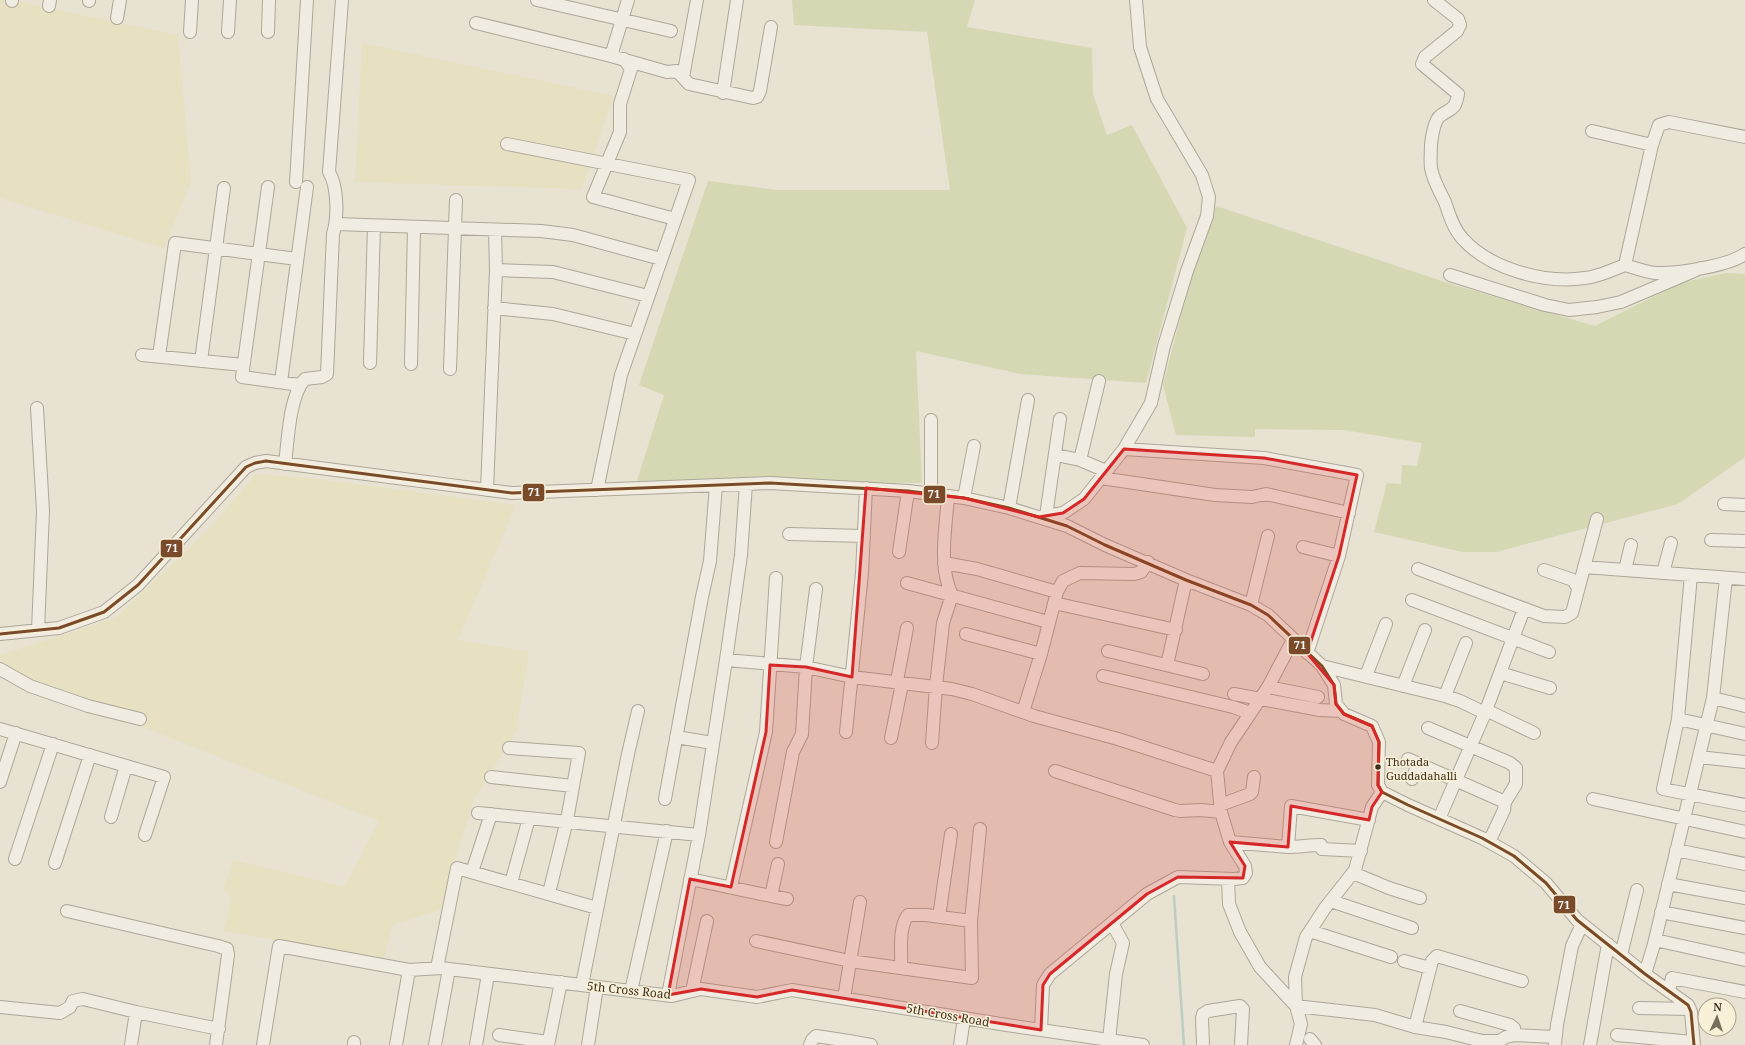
<svg xmlns="http://www.w3.org/2000/svg" width="1745" height="1045" font-family="'Noto Serif',serif">
  <style>
    .farmland { fill: #e7e1c1 }
    .green { fill: #d5d8b3 }
    .lines { fill: none; stroke-linecap: round; stroke-linejoin: round }
    .stream { stroke: #bbcec3; stroke-width: 2.5 }
    .minor-casing { stroke: #ada799; stroke-width: 14 }
    .minor { stroke: #f0ece2; stroke-width: 12 }
    .bus-1-casing { stroke: #f8f0d7; stroke-width: 6 }
    .bus-1 { stroke: #7a4b2a; stroke-width: 3 }
    .marked { fill: #d62828; fill-opacity: 0.2; stroke: #d62828; stroke-width: 3; stroke-linejoin: round }
    .bus-dot { fill: #3e2f1f; stroke: #f8f0d7; stroke-width: 1.5 }
    .labels { text-anchor: middle; dominant-baseline: central; stroke-width: 3; stroke-linejoin: round; paint-order: stroke }
    .bus-label { font-size: 11px; fill: #3e2f1f; stroke: #f8f0d7; text-anchor: start }
    .street-label { font-size: 12px; fill: #3e2f1f; stroke: #f8f0d7 }
    .line-badge { stroke: #f8f0d7; stroke-width: 1.5 }
    .badge-label { font-size: 11px; text-anchor: middle; font-weight: bold; fill: #fff }
  </style>
  <rect width="100%" height="100%" fill="#e7e2d1"/>
  <!-- farmland -->
  <path class="farmland" d="M0,0H11L178,35L191,182L164,248L0,198Z
    M362,43L614,96L582,189L355,182Z
    M256,474L308,478L516,505L458,640L529,652L516,732L474,799L440,910L393,925L384,958L224,931L231,898L223,889L233,860L345,887L379,821L146,728L127,716L63,699L0,660V655L116,618L212,526Z"/>
  <!-- green -->
  <path class="green" d="M792,0H975L967,27L1092,48L1093,94L1107,135L1132,125L1187,228L1146,383L1020,374L916,351L922,483L637,481L664,395L639,385L708,181L777,190H950L927,32L794,25Z
    M1216,206L1454,285L1595,326L1680,283L1726,273L1745,274V457L1678,504L1496,552H1463L1374,532L1387,483L1401,484L1402,465L1417,466L1422,443L1344,430L1255,429V437L1176,435L1163,385L1187,291Z"/>
  <g class="lines">
    <!-- stream -->
    <path class="stream" d="M1174,896L1184,1045"/>
    <!-- minor casing -->
    <g class="minor-casing">
      <path id="minor" d="M537,0L671,31
        M1434,0L1458,19L1460,25L1457,31L1425,57L1422,64L1458,94C1455,111 1452,107 1440,116C1434,121 1432,136 1431,144C1431,151 1430,161 1431,168C1433,180 1440,192 1445,202C1449,214 1453,228 1462,238C1489,269 1545,284 1585,278C1598,277 1612,270 1625,265L1652,145L1659,125L1669,122L1745,137
        M12,1V0
        M89,1V0
        M49,6L50,0
        M117,18L120,0
        M476,23L611,56L667,72L677,71L689,84L753,98L757,97L760,91L771,27
        M190,32L192,0
        M228,32L230,0
        M268,32L269,0
        M611,56L628,0
        M624,59L631,69L620,104V132L593,197L675,219
        M683,77L697,0
        M723,93L737,0
        M1592,131L1652,145
        M507,144L689,180L621,375L597,490
        M296,182L307,0
        M268,187L242,377L300,385
        M336,224L541,231L573,235L661,259
        M1625,265C1635,268 1646,272 1655,273C1676,274 1728,266 1745,254
        M496,270L553,272L648,296
        M1450,275L1545,305L1569,310L1597,307L1621,302L1701,268
        M494,308L553,314L635,334
        M142,355L243,365
        M159,356L175,243L297,259
        M201,361L224,188
        M370,363L374,226
        M411,364L414,228
        M450,369L456,200
        M281,382L307,187
        M37,408L43,511L38,630
        M931,420V494
        M1124,449L1264,458L1357,475L1339,556L1307,653
        M1056,455L1080,460L1106,471
        M1080,460L1099,381
        M285,464C288,441 289,396 305,379L322,377L327,374L333,234C338,217 338,187 329,172L342,0
        M1101,478L1215,495L1252,497L1266,494L1349,513
        M487,490L496,270L495,230
        M964,498L974,446
        M1724,504L1745,505
        M1009,508L1028,400
        M1046,516L1060,419
        M1040,517L1063,513L1084,499L1124,449L1151,403L1164,346L1187,271L1207,216L1209,197L1202,175L1157,99L1140,47L1136,0
        M789,534L864,536
        M1711,540L1745,541
        M1303,547L1339,556
        M899,552L908,491
        M944,563L977,569L1057,592
        M1584,567L1745,579
        M1418,569L1544,616L1565,617L1572,613L1597,519
        M1544,570L1573,580L1578,588
        M1625,570L1631,545
        M1663,573L1671,543
        M1691,575L1678,719L1745,734
        M907,583L1048,622
        M1412,600L1549,652
        M1054,603L1176,630
        M1251,605L1268,536
        M0,634L59,628L104,612L138,585L246,467L255,463L266,461L512,493L770,483L908,491L964,498L1009,508L1067,526L1105,545L1186,580L1251,605L1268,615L1322,666L1334,685L1336,704L1344,714L1372,726L1379,742L1378,785L1382,792L1408,805L1482,838L1514,856L1546,883L1577,920L1645,974L1688,1005L1691,1012L1694,1045
        M966,634L1041,654
        M1108,651L1203,674
        M726,660L806,667L852,677L952,689L972,694L1034,716L1118,739L1217,771
        M1167,665L1186,580
        M1322,666L1445,696L1460,701L1485,713
        M0,669L30,686L88,706L140,719
        M1500,673L1550,688
        M1103,676L1233,707L1250,713
        M1366,676L1386,624
        M897,681L907,628
        M1403,686L1425,630
        M1268,687L1318,697
        M1234,694L1320,710L1341,711
        M1445,696L1466,643
        M1713,698L1745,706
        M1486,710L1534,733
        M1023,712L1041,654L1057,592L1063,581L1080,573L1134,574L1141,572L1148,562
        M1678,719L1663,789L1745,805
        M1428,728L1510,763L1516,768V784L1505,802L1504,810L1489,842
        M0,729L164,777L145,835
        M846,732L862,573L866,488
        M676,737L713,743
        M891,738L902,684
        M932,743L936,686L943,623L952,595C938,567 946,527 948,496
        M509,748L579,753L567,820L549,893
        M1699,757L1745,762
        M1408,759L1505,802
        M1055,771L1175,810L1180,811L1201,810L1221,812
        M491,777L573,786
        M1412,779L1418,764
        M0,782L16,733
        M665,799L702,597L710,561L716,485
        M1593,799L1745,832
        M1220,805L1250,794L1252,792L1254,777
        M478,813L699,835
        M111,817L126,766
        M1439,819L1485,713L1524,609
        M776,842L793,752L802,734L806,667L816,589
        M1230,842L1288,847L1291,806L1369,820
        M1288,847C1299,847 1310,845 1321,845L1322,849L1361,851
        M1676,850L1745,864
        M15,859L53,744
        M55,863L90,755
        M472,872L491,814
        M1353,873L1389,888L1420,898
        M690,879L771,896L778,864
        M1228,879L1229,904L1240,932L1260,967L1296,1006L1375,1015L1415,1027L1446,1032L1482,1041H1499L1506,1037L1515,1035L1555,1037
        M511,883L529,818
        M1668,884L1745,898
        M731,887L766,732L776,578
        M771,896L787,899
        M1331,901L1412,928
        M67,911L218,946L227,949L228,955L216,1045
        M1661,912L1745,928
        M939,917L951,834
        M1310,931L1391,957
        M1655,940L1745,960
        M756,941L850,961L972,978L971,921L980,829
        M1621,955L1637,890
        M1404,961L1430,968
        M437,968L457,868L597,908
        M901,968C902,952 898,928 908,915H926L971,921
        M1645,974L1654,944L1713,698L1726,578
        M582,985L628,754L638,711
        M1669,990L1672,978L1745,992
        M631,991L667,831
        M692,991L707,921
        M668,995L699,835L726,660L741,555L746,484
        M844,998L860,902
        M0,1007L60,1013L70,1007L73,1001L83,999L136,1012L219,1029
        M1639,1008L1690,1009
        M1460,1011L1510,1025L1514,1028L1515,1035
        M1415,1027L1432,961L1437,956L1522,981
        M1041,1030L1043,985L1050,974L1147,894L1178,877L1234,879L1243,878L1246,873L1245,866L1230,842L1221,812L1217,771L1231,742L1268,687L1293,640
        M499,1035L548,1042
        M1617,1035L1693,1042
        M1310,1039L1315,1045
        M1109,1040L1116,974L1123,943L1112,923
        M1555,1044L1557,1025L1572,946L1582,924
        M131,1045L136,1012
        M263,1045L279,946L409,970L441,968L672,996L701,989L757,997L792,990L1007,1025L1143,1045
        M354,1045V1042
        M396,1045L409,970
        M435,1045L449,969
        M476,1045L488,974
        M548,1045L561,982
        M588,1045L597,987
        M810,1045L812,1040L816,1036L849,1041
        M849,1045V1041L871,1045
        M960,1045L964,1018
        M1203,1045L1202,1018L1203,1014L1208,1011L1240,1006L1243,1009L1241,1045
        M1296,1045L1301,1024L1296,1006L1295,977L1306,937L1325,908L1355,870L1372,807L1382,792
        M1590,1045L1608,944"/>
    </g>
    <!-- minor -->
    <use href="#minor" class="minor"/>
    <!-- bus-1 casing -->
    <g class="bus-1-casing">
      <path id="bus-1" d="M0,634L59,628L104,612L138,585L246,467L255,463L266,461L512,493L770,483L908,491L964,498L1009,508L1067,526L1105,545L1186,580L1251,605L1268,615L1322,666L1334,685L1336,704L1344,714L1372,726L1379,742L1378,785L1382,792L1408,805L1482,838L1514,856L1546,883L1577,920L1645,974L1688,1005L1691,1012L1694,1045"/>
    </g>
    <!-- bus-1 -->
    <use href="#bus-1" class="bus-1"/>
  </g>
  <!-- marked area -->
  <path class="marked" d="M1124,449L1264,458L1357,475L1339,556L1307,653L1334,685L1336,704L1344,714L1372,726L1379,742L1378,785L1382,792L1372,807L1369,820L1291,806L1288,847L1230,842L1245,866L1243,878L1178,877L1147,894L1050,974L1043,985L1041,1030L792,990L757,997L701,989L668,995L690,879L731,887L766,732L770,665L806,667L852,677L866,488L964,498L1039,517L1063,513L1084,499Z"/>
  <!-- markers -->
  <circle class="bus-dot" cx="1378" cy="767" r="3.5"/>
  <g class="labels">
    <!-- bus labels -->
    <g class="bus-label">
      <text x="1386" y="761">Thotada<tspan x="1386" dy="14">Guddadahalli</tspan></text>
    </g>
    <!-- street labels -->
    <g class="street-label">
      <text transform="translate(629 990) rotate(6)">5th Cross Road</text>
      <text transform="translate(948 1015) rotate(10)">5th Cross Road</text>
    </g>
  </g>
  <g class="line-badge">
    <rect x="522" y="483" width="23" height="19" rx="4" fill="#7a4b2a"/>
    <rect x="923" y="485" width="23" height="19" rx="4" fill="#7a4b2a"/>
    <rect x="160" y="539" width="23" height="19" rx="4" fill="#7a4b2a"/>
    <rect x="1288" y="636" width="23" height="19" rx="4" fill="#7a4b2a"/>
    <rect x="1553" y="895" width="23" height="19" rx="4" fill="#7a4b2a"/>
  </g>
  <g class="badge-label">
    <text x="534" y="496">71</text>
    <text x="934" y="498">71</text>
    <text x="172" y="552">71</text>
    <text x="1300" y="649">71</text>
    <text x="1564" y="909">71</text>
  </g>
  <!-- north arrow -->
  <g transform="translate(1717 1017) rotate(3)"><circle r="19" fill="#f8f0d7" stroke="#aea38d"/>
  <path d="M0-3L7 15L0 10L-7 15Z" fill="#796e5d"/>
  <text y="-6" font-size="11" font-weight="bold" text-anchor="middle" fill="#3e2f1f">N</text>
  </g>
</svg>
